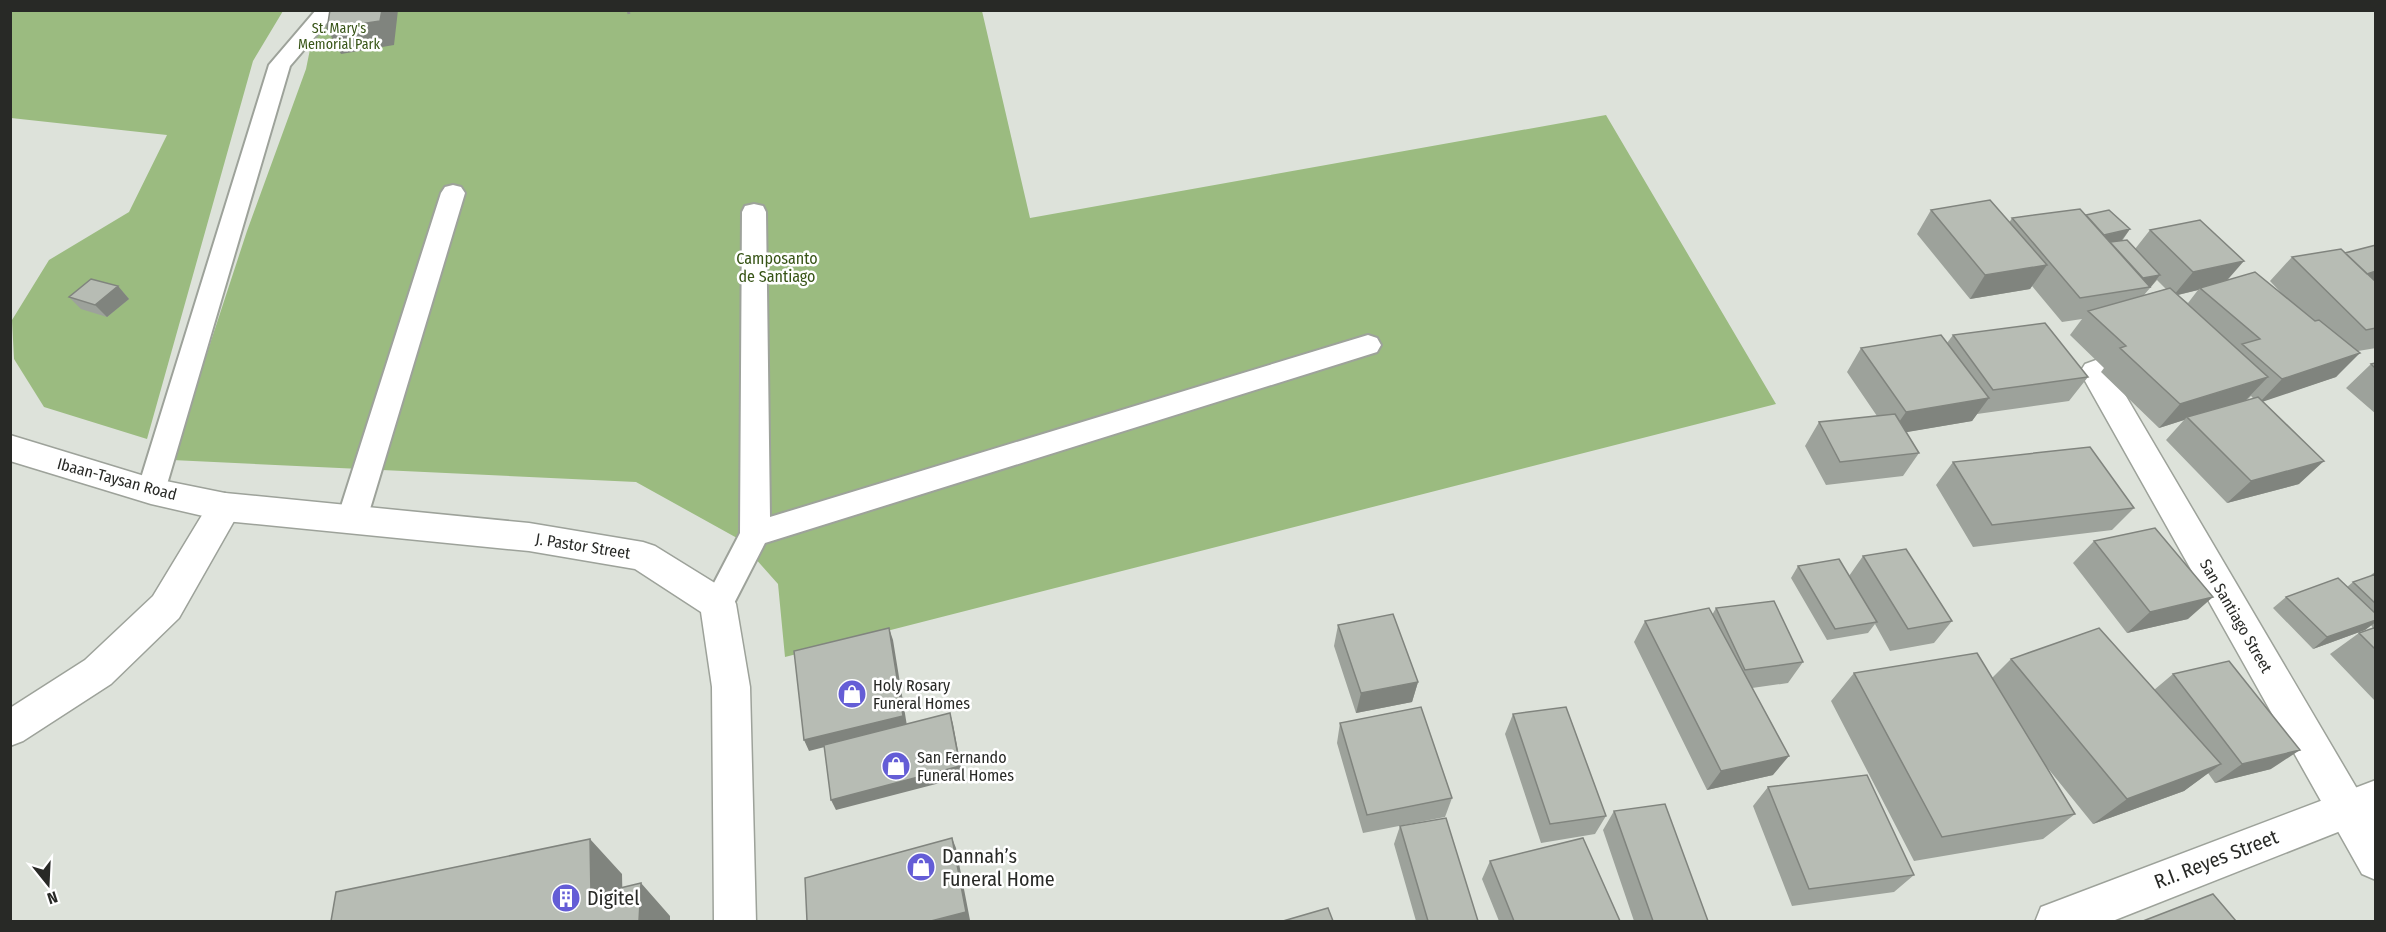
<svg xmlns="http://www.w3.org/2000/svg" width="2386" height="932" font-family="'Fira Sans Condensed',sans-serif">
  <style>
    .green { fill: #9bbb80 }
    .lines { fill: none; stroke-linecap: round; stroke-linejoin: round }
    .lane-casing { stroke: #9da29a; stroke-width: 4 }
    .street-casing { stroke: #9da29a; stroke-width: 3 }
    .secondary-casing { stroke: #9da29a; stroke-width: 3 }
    .path { stroke: #90938d; stroke-width: 3; stroke-dasharray: 5 2; stroke-linecap: butt }
    .lane { fill: #fff; fill-rule: evenodd }
    .street { fill: #fff; fill-rule: evenodd }
    .secondary { fill: #fff; fill-rule: evenodd }
    .wall { fill: #9da29b; fill-rule: evenodd }
    .shaded-wall { fill: #80847e }
    .building { fill: #b7bcb4; stroke: #80847e; stroke-width: 1.5 }
    .labels { text-anchor: middle; dominant-baseline: central; stroke-width: 5; stroke-linejoin: round; paint-order: stroke }
    .far-park-label { font-size: 14px; fill: #375416; stroke: #fff }
    .park-label { font-size: 16px; fill: #375416; stroke: #fff }
    .street-label { font-size: 16px; fill: #282926; stroke: #fff }
    .poi-label { font-size: 16px; fill: #282926; stroke: #fff; text-anchor: start }
    .near-poi-label { font-size: 20px; fill: #282926; stroke: #fff; text-anchor: start }
    .near-street-label { font-size: 20px; fill: #282926; stroke: #fff }
  </style>
  <rect width="100%" height="100%" fill="#dde2da"/>
  <!-- green -->
  <path class="green" d="M318,10L982,11L1030,218L1606,115L1776,404L785,657L778,584L737,538L636,482L172,460L247,231L306,69Z
    M11,11H283L253,61L147,439L44,407L14,359L12,320L49,260L129,212L167,135L11,118Z"/>
  <g class="lines">
    <!-- lane casing -->
    <g class="lane-casing">
      <path id="lane" d="M316,10H338L290,66L165,491L161,499L151,503L141,499L137,491L269,65Z
        M453,185L461,187L465,193L367,519L362,527L352,531L342,527L337,519L441,193L445,187Z
        M754,204L763,206L766,212L770,517L1368,335L1377,338L1381,345L1377,352L765,543L729,613L718,617L707,613L703,604L740,533L742,212L745,206Z"/>
    </g>
    <!-- street casing -->
    <g class="street-casing">
      <path id="street" d="M2096,360L2107,364L2376,821V880L2362,874L2080,372L2085,364Z
        M225,493L237,497L242,507L179,618L111,684L23,741L10,746V708L85,660L153,596L213,497Z"/>
    </g>
    <!-- secondary casing -->
    <g class="secondary-casing">
      <path id="secondary" d="M10,435L151,478L225,493L529,523L643,542L655,546L731,593L736,604L750,687L756,922H714L712,687L701,612L635,569L529,551L225,521L151,504L10,461Z
        M2376,780V817L2110,922H2035L2041,907Z"/>
    </g>
    <!-- path -->
    <path class="path" d="M628,10L629,14"/>
    <!-- lane -->
    <use href="#lane" class="lane"/>
    <!-- street -->
    <use href="#street" class="street"/>
    <!-- secondary -->
    <use href="#secondary" class="secondary"/>
  </g>
  <!-- wall -->
  <path class="wall" d="M1931,210L2009,223L2012,218L2086,215L2130,229L2122,241L2135,249L2150,230L2228,280L2289,301L2270,281L2292,257L2345,253L2376,245V348L2358,351L2336,377L2262,401L2299,484L2227,503L2166,440L2184,420L2159,428L2101,372L2104,368L2070,335L2082,319L2062,322L2032,286L2030,289L1970,299L1917,234ZM2157,280L2166,289L2144,295L2150,288ZM2198,290L2188,303L2178,295ZM2251,396L2254,399L2246,401Z
    M118,286L129,299L107,317L81,309L69,297Z
    M1953,335L2088,377L2069,401L1977,414L1972,421L1906,432L1919,453L1903,476L1826,485L1805,446L1819,422L1877,416L1847,372L1861,348L1947,343Z
    M2376,363V414L2346,388L2371,364Z
    M1953,462L2134,508L2112,530L1973,547L1936,485Z
    M2094,541L2188,619L2127,633L2073,563Z
    M1863,556L1952,621L1934,643L1890,651L1875,624L1868,633L1827,640L1791,578L1798,566L1849,576Z
    M2376,571V702L2330,654L2359,633L2373,628L2371,625L2365,630L2313,649L2273,608L2286,597L2347,587L2353,582L2371,576V575Z
    M1716,608L1803,662L1788,683L1752,688L1773,775L1707,790L1634,642L1645,621L1712,615Z
    M1338,625L1418,682L1412,702L1356,713L1334,646Z
    M2011,659L2154,690L2173,674L2271,769L2215,783L2208,773L2184,791L2093,824L2046,766L2075,814L2043,839L1914,861L1831,701L1854,673L1992,678Z
    M1513,714L1606,816L1595,834L1541,843L1505,734Z
    M1340,723L1452,798L1445,817L1363,833L1337,743Z
    M1768,787L1914,875L1894,892L1792,906L1753,806Z
    M1614,811L1708,921H1634L1603,830Z
    M1400,826L1478,921H1416L1394,844Z
    M1490,861L1620,921H1499L1482,879Z"/>
  <!-- shaded-wall -->
  <path class="shaded-wall" d="M382,10H398L394,45L341,54L327,29Z
    M2130,229L2121,241L2104,246L2102,236Z
    M2244,261L2223,285L2200,288L2198,290L2173,296L2193,272Z
    M2047,265L2030,289L1970,299L1985,275Z
    M2376,271V277L2370,282L2364,274Z
    M2160,275L2150,288H2149L2150,287L2135,280Z
    M118,286L129,299L107,317L95,305Z
    M2360,353L2336,377L2259,403L2282,379Z
    M2268,377L2245,401L2187,417L2184,420L2159,428L2180,404Z
    M1989,398L1972,421L1890,435L1906,412Z
    M2324,461L2299,484L2227,503L2251,481Z
    M2213,597L2188,619L2127,633L2150,612Z
    M2376,620V622L2365,630L2313,649L2327,637Z
    M889,628L893,640L907,726L809,751L804,740Z
    M1418,682L1412,702L1356,713L1361,693Z
    M950,713L953,724L963,777L836,810L831,800Z
    M2300,750L2271,769L2215,783L2242,764Z
    M1789,756L1773,775L1707,790L1721,771Z
    M2221,764L2184,791L2093,824L2127,799Z
    M952,838L956,848L970,920L966,921H931Z
    M590,839L622,874L623,921L591,895Z
    M641,883L670,916V921H639Z"/>
  <!-- building -->
  <path class="building" d="M330,10H382L380,21L327,29Z
    M1990,200L2047,265L1985,275L1931,210Z
    M2080,209L2150,287L2080,298L2012,218Z
    M2109,210L2130,229L2104,235L2086,215Z
    M2200,220L2244,261L2193,272L2150,230Z
    M2127,240L2160,275L2143,278L2110,242Z
    M2376,245V271L2367,274L2345,253Z
    M2341,249L2376,282V328L2366,330L2292,257Z
    M2255,272L2315,321L2319,320L2360,353L2282,379L2242,344L2260,339L2200,288Z
    M91,279L118,286L95,305L69,297Z
    M2170,288L2268,377L2180,404L2120,348L2126,346L2088,311Z
    M2045,323L2088,377L1993,390L1953,335Z
    M1941,335L1989,398L1906,412L1861,348Z
    M2376,363V369L2371,364Z
    M2258,397L2324,461L2251,481L2187,417Z
    M1895,414L1919,453L1840,462L1819,422Z
    M2090,447L2134,508L1992,525L1953,462Z
    M2155,528L2213,597L2150,612L2094,541Z
    M1906,549L1952,621L1908,629L1863,556Z
    M1839,559L1877,622L1835,629L1798,566Z
    M2376,574V604L2353,582Z
    M2338,578L2376,614V620L2327,637L2286,597Z
    M1774,601L1803,662L1745,670L1716,608Z
    M1709,608L1789,756L1721,771L1645,621Z
    M1393,614L1418,682L1361,693L1338,625Z
    M2376,627V650L2359,633Z
    M889,628L903,716L804,740L794,651Z
    M2099,628L2221,764L2127,799L2011,659Z
    M1977,653L2075,814L1942,837L1854,673Z
    M2229,661L2300,750L2242,764L2173,674Z
    M1421,707L1452,798L1367,815L1340,723Z
    M1566,707L1606,816L1550,824L1513,714Z
    M950,713L960,766L831,800L824,745Z
    M1867,775L1914,875L1809,889L1768,787Z
    M1665,804L1708,921H1653L1614,811Z
    M1446,818L1478,921H1428L1400,826Z
    M952,838L966,912L931,921H807L805,878Z
    M1583,838L1620,921H1514L1490,861Z
    M590,839L591,895L641,883L639,921H331L336,892Z
    M2213,894L2236,921H2143Z
    M1328,908L1333,921H1283Z"/>
  <!-- icons -->
  <defs>
    <g id="shop-disc" transform="scale(1.5)"><circle r="9.5" fill="#645dd6" stroke="#fff"/><path d="M-5-2.5h2.3a2.7 3.5 0 0 1 5.4 0H5L5.5 6h-11ZM-1.5-2.5h3a1.5 2.3 0 0 0-3 0Z" fill="#fff"/></g>
    <g id="building-disc" transform="scale(1.5)"><circle r="9.5" fill="#645dd6" stroke="#fff"/><path d="M-4-6H4V6H1V3H-1V6H-4ZM-2.5-4.3h1.7v1.8h-1.7ZM.8-4.3h1.7v1.8H.8ZM-2.5-1h1.7V.8h-1.7ZM.8-1h1.7V.8H.8Z" fill="#fff"/></g>
  </defs>
  <g fill-rule="evenodd">
    <use href="#shop-disc" x="852" y="694"/>
    <use href="#shop-disc" x="896" y="766"/>
    <use href="#shop-disc" x="921" y="867"/>
    <use href="#building-disc" x="566" y="898"/>
  </g>
  <g class="labels">
    <!-- far-park labels -->
    <g class="far-park-label">
      <text x="339" y="28">St. Mary's<tspan x="339" dy="16">Memorial Park</tspan></text>
    </g>
    <!-- park labels -->
    <g class="park-label">
      <text x="777" y="258">Camposanto<tspan x="777" dy="18">de Santiago</tspan></text>
    </g>
    <!-- street labels -->
    <g class="street-label">
      <text transform="translate(117 479) rotate(15)">Ibaan-Taysan Road</text>
      <text transform="translate(583 546) rotate(9)">J. Pastor Street</text>
      <text transform="translate(2236 616) rotate(60)">San Santiago Street</text>
    </g>
    <!-- poi labels -->
    <g class="poi-label">
      <text x="873" y="685">Holy Rosary<tspan x="873" dy="18">Funeral Homes</tspan></text>
      <text x="917" y="757">San Fernando<tspan x="917" dy="18">Funeral Homes</tspan></text>
    </g>
    <!-- near-poi labels -->
    <g class="near-poi-label">
      <text x="942" y="856">Dannah’s<tspan x="942" dy="23">Funeral Home</tspan></text>
      <text x="587" y="898">Digitel</text>
    </g>
    <!-- near-street labels -->
    <g class="near-street-label">
      <text transform="translate(2216 859) rotate(-21)">R.I. Reyes Street</text>
    </g>
  </g>
  <!-- border -->
  <rect width="2386" height="932" fill="none" stroke="#282926" stroke-width="24"/>
  <!-- north arrow -->
  <g transform="translate(48 884) rotate(162)" stroke="#ffffff" stroke-width="4.5" paint-order="stroke">
  <path d="M0-4.5L10 22L0 15L-10 22Z" fill="#282926"/>
  <text y="-9" font-size="16" font-weight="bold" text-anchor="middle" fill="#282926">N</text>
  </g>
</svg>
